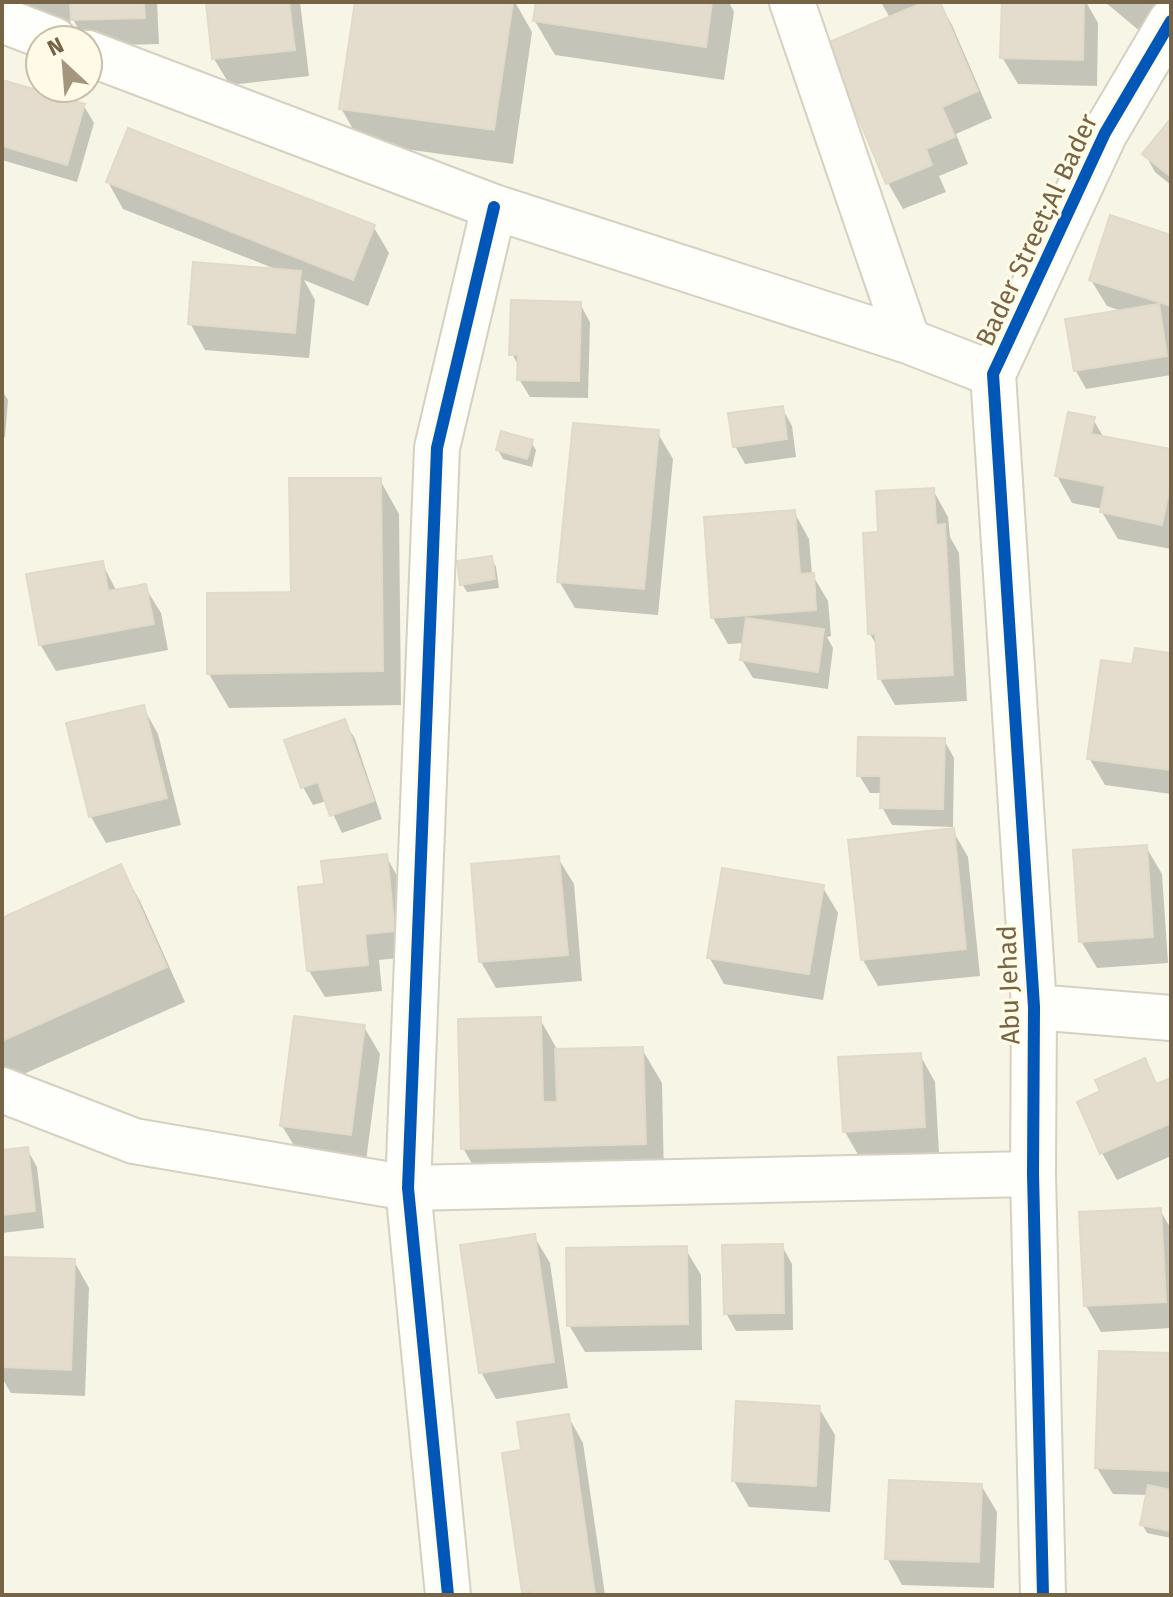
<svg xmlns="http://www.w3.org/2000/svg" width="1173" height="1597" font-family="'Fira Sans',sans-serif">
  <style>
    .shadow { fill: #0003 }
    .building { fill: #e4ddcd; stroke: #e0dac8; stroke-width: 2 }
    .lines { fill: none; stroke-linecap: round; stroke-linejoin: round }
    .minor-casing { stroke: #d6d0c1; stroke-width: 48 }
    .minor { stroke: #fefefb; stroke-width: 44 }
    .cycleway-casing { stroke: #fffbe7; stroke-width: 17 }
    .cycleway { stroke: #0057b8; stroke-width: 12 }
    .labels { text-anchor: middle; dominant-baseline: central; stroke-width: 6; stroke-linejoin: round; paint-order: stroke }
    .street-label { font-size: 26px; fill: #776345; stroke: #fffbe7 }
  </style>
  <rect width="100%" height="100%" fill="#f7f5e6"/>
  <!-- shadow -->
  <path class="shadow" d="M2,2H157L159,44L88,46L71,16L69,33Z
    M208,2H300L309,76L230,85L214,59Z
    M357,2H515L532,32L513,164L361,143L341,108Z
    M538,2H729L734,12L724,80L555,55L535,21Z
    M881,2H939L952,25L992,118L956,134L968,164L939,176L946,192L903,209L888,183L890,18Z
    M1004,2H1086L1098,23L1097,86L1018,84L1002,57Z
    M1105,2H1166L1141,32Z
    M2,82L84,106L94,123L77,182L2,160Z
    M1171,121V185L1155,172L1145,154Z
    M108,182L373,226L389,253L368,306L304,280L315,300L309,358L205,350L190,323L278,270L123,209Z
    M1171,237V327L1169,326L1171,375L1086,389L1076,371L1068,321L1124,312L1107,306L1091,280Z
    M580,304L590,322L588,398L530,397L519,379L520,368L512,354Z
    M2,390L8,400L5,437H2Z
    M782,408L792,426L796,457L745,464L735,446Z
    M1093,419L1104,438L1171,451V549L1118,539L1102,512L1103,509L1072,503L1057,476Z
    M657,432L673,459L658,615L575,608L559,581Z
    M531,442L536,450L532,467L503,459L498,450Z
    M380,480L399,514L401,705L229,708L209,674L293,594Z
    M933,490L948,517L950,537L959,553L967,701L895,705L880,679L878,648L870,634L880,534Z
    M794,512L809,539L812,574L828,601L831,636L827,637L833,648L828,689L753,678L742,660L745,643L728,644L713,618L706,519Z
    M491,558L496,567L499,588L467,592L462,584Z
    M102,563L117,592L145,587L161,613L168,650L56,671L40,644Z
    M1171,655V794L1105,785L1089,758L1134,666Z
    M143,707L158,734L181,825L106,843L91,817L69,725Z
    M344,721L355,739L382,819L342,833L327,801L313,805L303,787L287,741Z
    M944,740L954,758L953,827L892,825L882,807V793H870L859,775Z
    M953,831L968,857L980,976L878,986L863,960Z
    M1146,847L1162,874L1168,963L1097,968L1081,941Z
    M386,856L401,883L409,957L379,960L382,991L325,997L309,971L326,886Z
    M558,858L574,884L582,981L496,988L481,962Z
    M120,867L140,901L185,1002L17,1077H2V920Z
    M822,886L838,913L823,1000L724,984L709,957Z
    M540,1019L558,1051L642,1049L662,1083L664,1178L483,1183L463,1148Z
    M364,1027L380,1054L366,1161L298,1152L282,1126Z
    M920,1055L935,1082L939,1153L860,1158L845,1132Z
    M1144,1060L1158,1086L1171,1080V1156L1117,1180L1102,1153L1079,1103L1103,1092Z
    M27,1149L37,1167L44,1228L2,1233V1152Z
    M1160,1210L1171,1229V1328L1101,1332L1086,1306Z
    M534,1236L550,1263L568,1388L496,1399L481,1372Z
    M782,1246L792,1264L793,1330L736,1331L726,1313Z
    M685,1248L701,1275L702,1350L585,1352L569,1325Z
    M2,1259L74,1261L89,1288L85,1396L11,1393L2,1378Z
    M1171,1355V1538L1147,1533L1142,1524L1148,1495L1113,1494L1097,1468Z
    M819,1408L835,1435L830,1512L749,1507L734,1481Z
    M568,1416L583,1443L605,1595H526L523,1452Z
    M981,1485L997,1512L994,1588L902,1585L887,1558Z"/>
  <!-- building -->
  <path class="building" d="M70,2H144L145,18L71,20Z
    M206,2H289L295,50L212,59Z
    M355,2H513L494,130L339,109Z
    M536,2H712L706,47L533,21Z
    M924,2H940L978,91L942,107L955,137L926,149L932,165L886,184L827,43Z
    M1002,2H1084L1083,60L1000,58Z
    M2,80L85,104L67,165L2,146Z
    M1171,118V177L1142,154Z
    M128,128L375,225L353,280L106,182Z
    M1110,215L1171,235V306L1089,280Z
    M193,262L301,271L295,333L188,324Z
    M511,300L581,302L579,381L517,380L518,355H509Z
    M1159,304L1167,356L1074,371L1065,319Z
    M783,406L787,439L733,447L728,413Z
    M1068,412L1095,417L1091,434L1171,449V482L1162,525L1100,512L1105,486L1055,476Z
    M573,423L659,430L644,589L557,582Z
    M501,431L533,440L527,459L496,450Z
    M289,478H381L383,671L207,674V593L291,592Z
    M934,488L936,525L945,524L953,675L878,679L875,634H868L863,533L878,532L876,491Z
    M795,510L800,574L814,573L816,610L711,618L704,517Z
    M492,556L495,579L460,585L457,561Z
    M103,561L108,591L146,584L154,624L39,645L26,574Z
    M746,618L824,629L818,672L740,660Z
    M1135,648L1171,653V770L1087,759L1101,660L1132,664Z
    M144,705L167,798L89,817L66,723Z
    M345,719L374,801L330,816L318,782L301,788L284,740Z
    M858,737L945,738L943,809L880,808L881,776H857Z
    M954,828L966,949L861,960L848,840Z
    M1147,845L1153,937L1079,942L1073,850Z
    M387,854L395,931L365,934L368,965L307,971L298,887L324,884L321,861Z
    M559,856L568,955L479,962L471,864Z
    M121,864L167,967L2,1041V918Z
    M722,868L824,885L809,974L707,958Z
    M294,1016L365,1025L351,1135L280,1126Z
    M541,1017L543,1102H557L555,1049L643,1047L646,1144L461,1149L458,1019Z
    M921,1053L925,1127L843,1132L838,1057Z
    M1145,1058L1156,1084L1171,1078V1123L1100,1154L1077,1102L1100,1091L1095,1080Z
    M28,1147L35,1211L2,1215V1150Z
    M1161,1208L1166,1302L1084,1306L1079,1212Z
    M535,1234L554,1362L479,1373L460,1245Z
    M783,1244L784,1313L724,1314L722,1245Z
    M687,1246L688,1324L567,1326L566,1248Z
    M2,1257L75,1259L71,1370L2,1367Z
    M1099,1351L1171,1353V1471L1095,1468Z
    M736,1401L820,1406L816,1486L732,1481Z
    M569,1414L595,1595H531V1591L522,1593L502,1453L521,1450L517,1422Z
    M889,1480L982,1484L979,1562L885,1559Z
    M1148,1485L1171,1490L1170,1531L1140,1525Z"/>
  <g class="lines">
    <!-- minor casing -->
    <g class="minor-casing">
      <path id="minor" d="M792,2L908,341
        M2,20L54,40
        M88,53L494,207L908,341L993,374
        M1034,1007L1171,1018
        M2,1090L134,1141L408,1188L1033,1174
        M448,1595L408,1188L437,448L494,207
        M1043,1595L1033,1174L1034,1007L993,374L1105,133L1171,21"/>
    </g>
    <!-- minor -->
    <use href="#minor" class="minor"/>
    <!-- cycleway casing -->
    <g class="cycleway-casing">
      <path id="cycleway" d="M448,1595L408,1188L437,448L494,207
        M1043,1595L1033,1174L1034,1007L993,374L1105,133L1171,21"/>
    </g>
    <!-- cycleway -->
    <use href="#cycleway" class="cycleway"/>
  </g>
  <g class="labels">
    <!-- street labels -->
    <g class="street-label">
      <text transform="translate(1037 230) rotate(-65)">Bader Street;Al Bader</text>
      <text transform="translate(1009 985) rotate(-92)">Abu Jehad</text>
    </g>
  </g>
  <!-- border -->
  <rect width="1173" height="1597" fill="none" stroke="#776345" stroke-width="8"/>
  <!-- north arrow -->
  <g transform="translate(64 64) rotate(334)"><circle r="38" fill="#fffbe7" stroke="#c9bea6" stroke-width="2"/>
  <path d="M0-6L14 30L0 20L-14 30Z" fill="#a4967d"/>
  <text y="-12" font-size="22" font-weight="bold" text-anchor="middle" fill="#776345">N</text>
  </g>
</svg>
